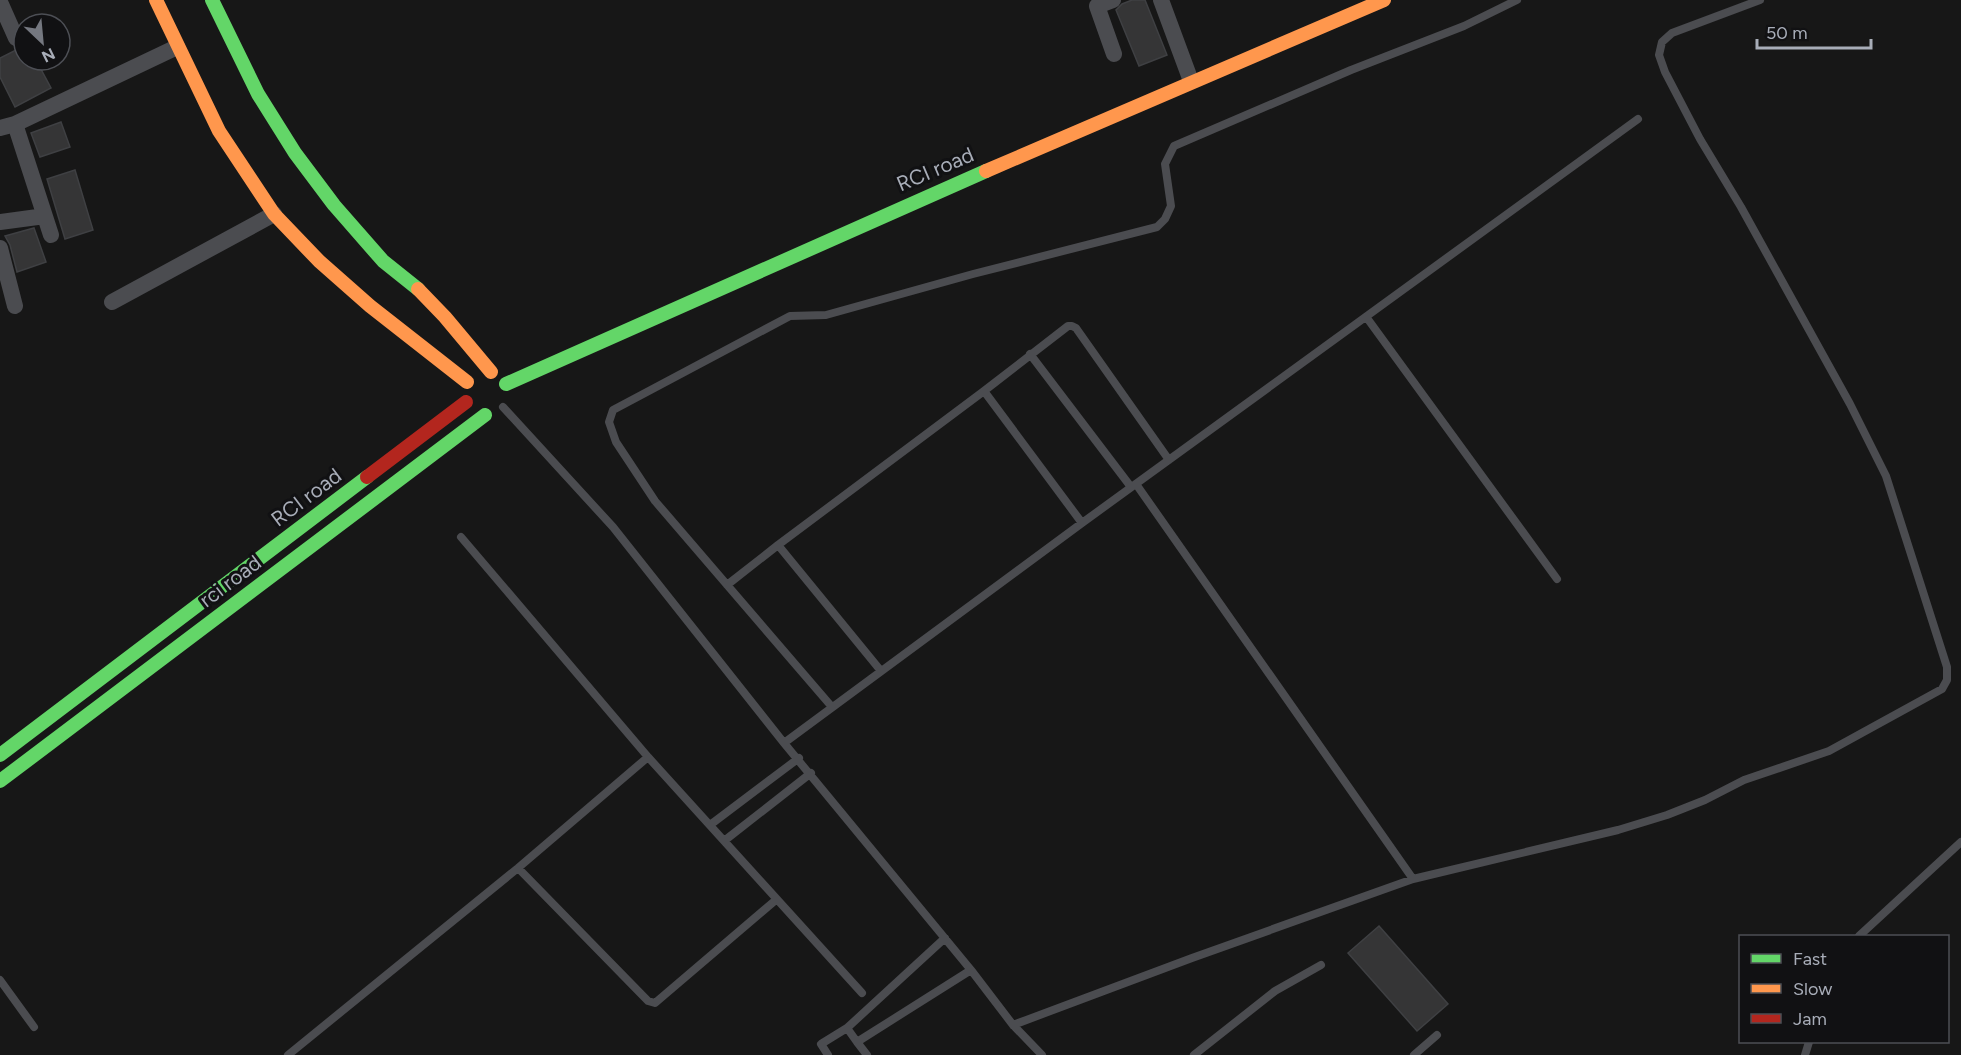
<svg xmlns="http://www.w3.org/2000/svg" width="1961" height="1055" font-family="Figtree,sans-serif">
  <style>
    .building { fill: #353536; stroke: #3f4043; stroke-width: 1.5 }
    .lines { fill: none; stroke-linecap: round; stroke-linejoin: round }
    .lane { stroke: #4b4c50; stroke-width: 8 }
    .street { stroke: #4b4c50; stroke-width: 16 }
    .fast { stroke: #63d668; stroke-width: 14 }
    .slow { stroke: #ff974d; stroke-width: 14 }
    .jam { stroke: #b3261e; stroke-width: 14 }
    .labels { text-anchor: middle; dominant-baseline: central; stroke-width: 6; stroke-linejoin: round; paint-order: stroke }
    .street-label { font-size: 21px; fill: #a8adb8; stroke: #111113 }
  </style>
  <rect width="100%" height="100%" fill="#171717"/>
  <!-- building -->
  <path class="building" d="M1132,0H1145L1167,55L1139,66L1116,10L1122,4Z
    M24,46V60H36L51,88L15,107L0,77V58Z
    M61,122L70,147L40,157L31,133Z
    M75,170L93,230L65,239L47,179Z
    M34,228L46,262L17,272L10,245L5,236Z
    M1379,926L1448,1004L1417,1031L1348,953Z"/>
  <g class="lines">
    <!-- lane -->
    <path class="lane" d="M1367,318L1557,579
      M1030,354L1131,487
      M984,391L1068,326H1072L1076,328L1169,460
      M503,407L613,527L784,743L971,970L1013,1025L1042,1055
      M1136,484L1413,879
      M461,537L648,757
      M727,585L778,545
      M881,671L778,545L984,391L1082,523
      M832,707L655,501L616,442L609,422L613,410L790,316L826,315L973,274L1157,227L1165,219L1171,206L1165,164L1174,146L1351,70L1464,26L1517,0
      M784,743L1082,523L1638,119
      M710,825L799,758
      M724,841L811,773
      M518,868L648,1001L655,1003L777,899
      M1859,936L1961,842
      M0,980L34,1027
      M1013,1025L1192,958L1413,879L1618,830L1667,815L1705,800L1744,780L1829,751L1942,689L1947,680V667L1886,476L1850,404L1741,207L1700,139L1665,72L1659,55L1662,42L1672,33L1760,0
      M847,1028L945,938
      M288,1055L518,868L648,757L862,993
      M828,1055L821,1044L847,1028L857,1042
      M867,1055L857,1042L971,970
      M1194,1055L1275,991L1321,965
      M1414,1055L1437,1035
      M1805,1055L1809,1042"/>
    <!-- street -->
    <path class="street" d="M1113,0L1097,6L1114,54
      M1161,0L1191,81
      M0,2L16,38
      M0,128L15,124
      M0,222L45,216
      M51,235L15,124L177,47
      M0,248L15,306
      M112,302L274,214"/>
    <!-- fast -->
    <path class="fast" d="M212,0L258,94L295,153L334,205L383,261L418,289
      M506,384L986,171
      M0,755L367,477
      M0,781L485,415"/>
    <!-- slow -->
    <path class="slow" d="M156,0L219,131L274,214L319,261L370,306L467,382
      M986,171L1384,0
      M418,289L445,317L491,372"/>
    <!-- jam -->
    <path class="jam" d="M367,477L466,402"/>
  </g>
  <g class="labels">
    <!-- street labels -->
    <g class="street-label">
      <text transform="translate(935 169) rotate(-23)">RCI road</text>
      <text transform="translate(306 497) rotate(-37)">RCI road</text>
      <text transform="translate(230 581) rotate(-37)">rci road</text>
    </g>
  </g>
  <!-- legend -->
  <rect x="1739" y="935" width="210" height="108" fill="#111113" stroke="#4d4f55" stroke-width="1.5"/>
  <rect x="1751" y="954" width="30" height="9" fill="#63d668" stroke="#4d4f55" stroke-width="1.5"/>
  <text x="1793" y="965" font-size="18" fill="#a8adb8">Fast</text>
  <rect x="1751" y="984" width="30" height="9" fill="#ff974d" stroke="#4d4f55" stroke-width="1.5"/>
  <text x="1793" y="995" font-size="18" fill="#a8adb8">Slow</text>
  <rect x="1751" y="1014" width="30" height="9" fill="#b3261e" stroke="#4d4f55" stroke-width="1.5"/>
  <text x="1793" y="1025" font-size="18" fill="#a8adb8">Jam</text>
  <!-- north arrow -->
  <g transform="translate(42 42) rotate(154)"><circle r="28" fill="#111113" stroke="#4d4f55" stroke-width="1.5"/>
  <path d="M0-4.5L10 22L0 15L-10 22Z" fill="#757880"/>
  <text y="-9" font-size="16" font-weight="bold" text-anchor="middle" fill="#a8adb8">N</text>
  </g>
  <!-- scale -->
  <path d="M1757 39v9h114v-9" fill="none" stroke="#a8adb8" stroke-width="3"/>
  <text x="1766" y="39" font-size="18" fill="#a8adb8" stroke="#111113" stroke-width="4.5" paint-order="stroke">50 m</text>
</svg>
